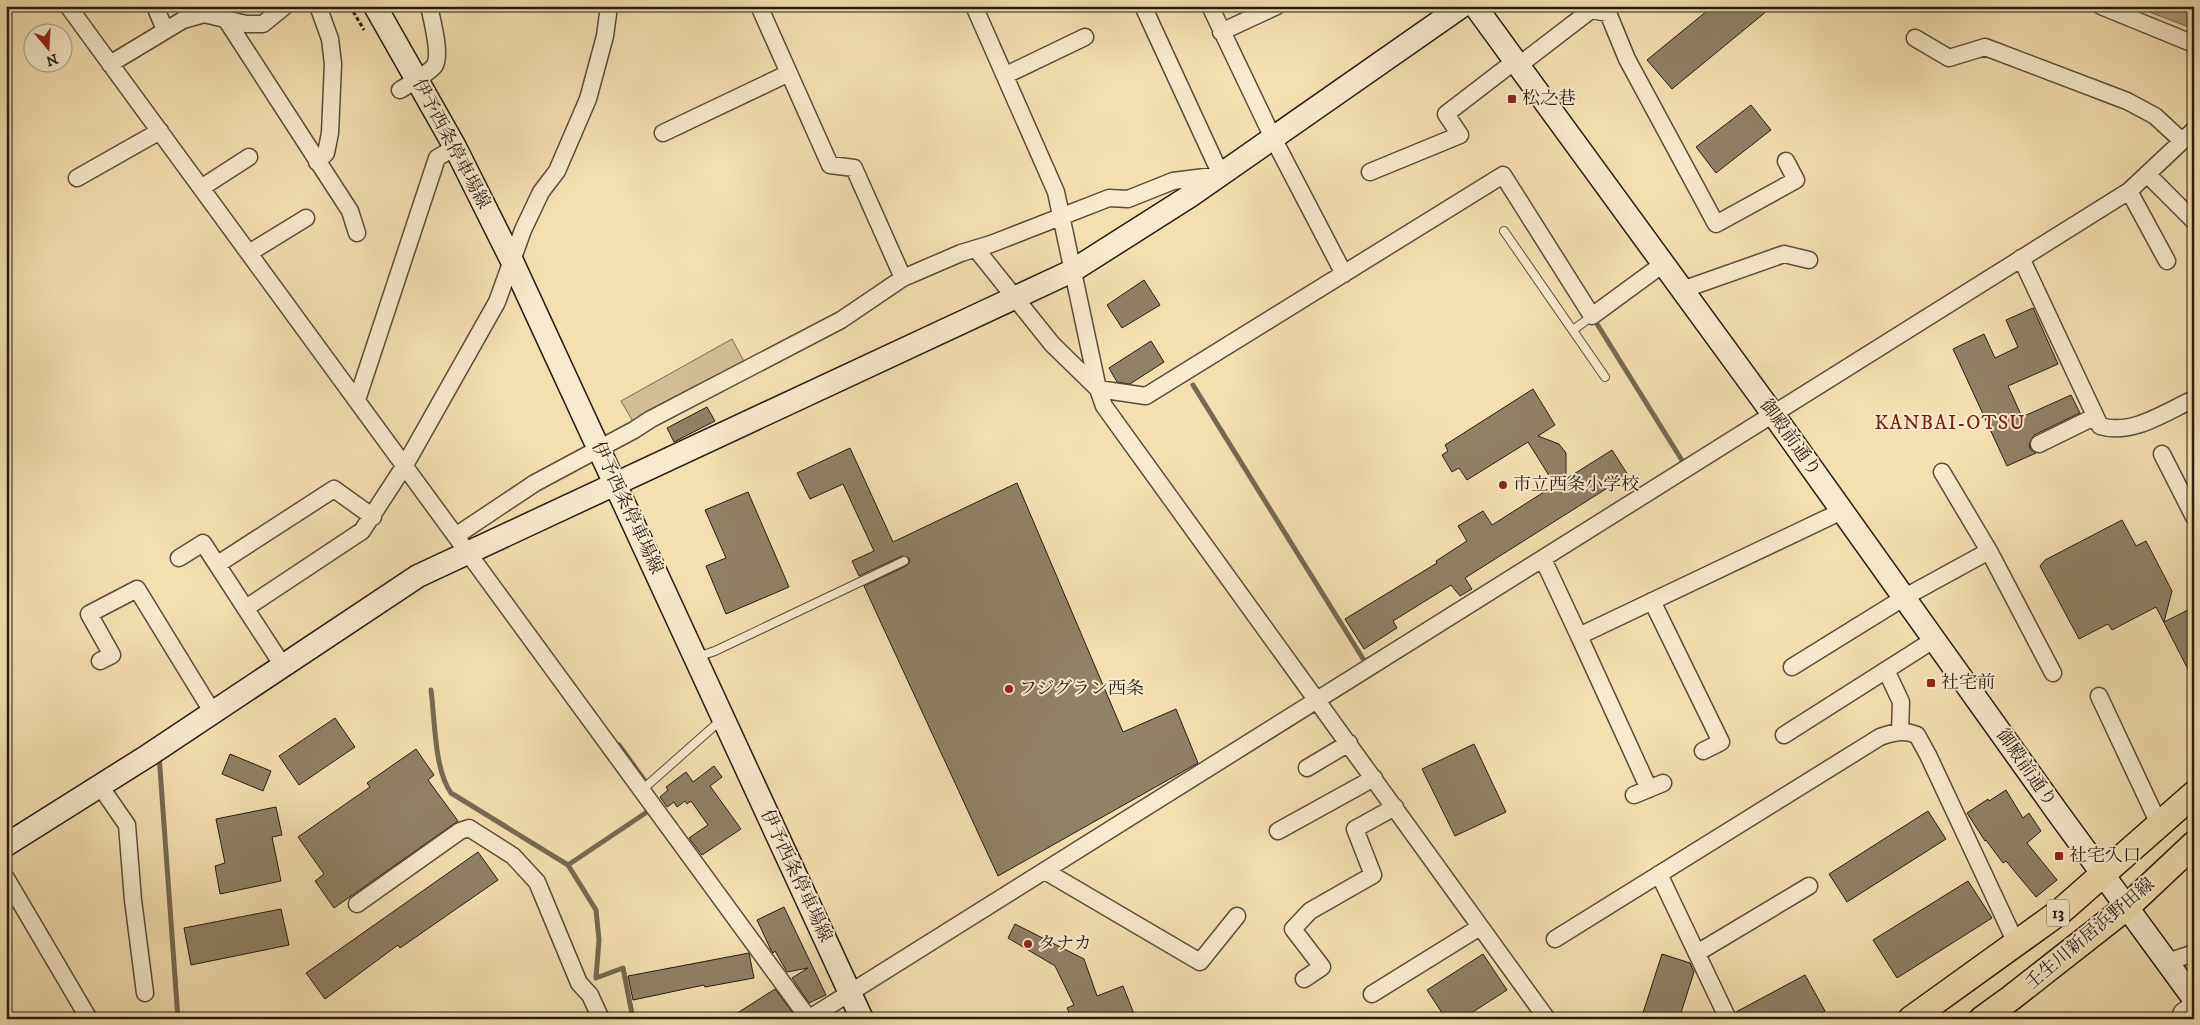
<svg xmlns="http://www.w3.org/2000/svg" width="2200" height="1025" font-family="'IM FELL DW Pica','Noto Serif JP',serif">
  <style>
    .green { fill: #d2be96; stroke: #7c6d54 }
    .water { fill: #ae9d7b; stroke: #776951 }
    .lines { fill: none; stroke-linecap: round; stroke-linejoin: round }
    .stream { stroke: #776951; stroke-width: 5 }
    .building { fill: #918165; stroke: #251c12 }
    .lane-casing { stroke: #594d3a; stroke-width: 10 }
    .street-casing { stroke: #594d3a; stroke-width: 19 }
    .secondary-casing { stroke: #251c12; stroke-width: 25 }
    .primary-casing { stroke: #251c12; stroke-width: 28 }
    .path { stroke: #251c12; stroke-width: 3; stroke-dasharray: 4 2.5; stroke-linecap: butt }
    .lane { stroke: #f8eacc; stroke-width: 8 }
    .street { stroke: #f8eacc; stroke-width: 16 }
    .secondary { stroke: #f8eacc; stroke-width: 22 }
    .primary { stroke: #f5dfb1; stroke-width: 25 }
    .poi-dot { fill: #8f2418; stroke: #f8eacc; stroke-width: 2 }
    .labels { text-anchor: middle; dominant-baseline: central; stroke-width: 4; stroke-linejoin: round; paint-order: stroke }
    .shield { fill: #f8eacc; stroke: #645a4a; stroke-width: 1 }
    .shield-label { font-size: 16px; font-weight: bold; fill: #251c12 }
    .poi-label { font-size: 18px; fill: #251c12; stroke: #f8eacc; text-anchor: start }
    .street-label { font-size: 18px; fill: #251c12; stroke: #f8eacc }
    .quarter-label { font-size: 20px; letter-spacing: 1px; fill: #7a1f14; stroke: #f8eacc }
  </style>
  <rect width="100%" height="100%" fill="#f5dfb1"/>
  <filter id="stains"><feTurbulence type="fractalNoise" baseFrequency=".004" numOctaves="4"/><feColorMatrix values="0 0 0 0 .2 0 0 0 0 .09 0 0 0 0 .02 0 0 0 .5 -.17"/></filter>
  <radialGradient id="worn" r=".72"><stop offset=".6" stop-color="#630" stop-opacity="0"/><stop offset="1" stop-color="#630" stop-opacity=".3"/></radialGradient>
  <!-- green -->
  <path class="green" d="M732,339L746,365L635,425L621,401Z"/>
  <!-- water -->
  <path class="water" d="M2135,6H2194V29L2136,7Z"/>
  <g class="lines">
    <!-- stream -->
    <path class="stream" d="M1597,324L1683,462L1679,465
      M1193,385L1365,662L1369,659
      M431,690C435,719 434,769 451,793L568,865L596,910L599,940L596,978L623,968L633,1019
      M619,745L645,781
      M159,755L178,1019
      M568,865L650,810"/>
  </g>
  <!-- building -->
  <path class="building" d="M1713,6H1773L1672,89L1647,60Z
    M1751,105L1771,130L1716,173L1696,147Z
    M1144,280L1160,305L1122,328L1107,305Z
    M2033,308L2058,364L2008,386L2022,417L2071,395L2080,413L2034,435L2029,444L2030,449L2036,453L2007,466L1953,349L1984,334L1995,358L2018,347L2006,320Z
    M1151,341L1164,362L1130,384L1117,382L1109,368Z
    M1533,389L1555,425L1538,436L1559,444L1566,453V479L1612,450L1628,475L1465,578L1472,589L1460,596L1451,585L1393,621L1397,628L1364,649L1345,619L1437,563L1436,561L1467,541L1458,526L1483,511L1492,525L1555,485L1528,442L1467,480L1459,468L1452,472L1442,455L1448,451L1445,445Z
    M707,407L715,421L674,442L667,428Z
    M850,448L893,542L1017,483L1123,732L1176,709L1198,763L998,876L864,586L906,566L910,562L909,558L902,556L859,576L852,561L874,551L843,484L810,499L797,473Z
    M748,492L789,587L726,614L706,566L726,558L705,510Z
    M2122,520L2136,546L2146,541L2172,591L2164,622L2194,607V681L2156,607L2112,630L2108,624L2079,639L2040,566L2045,560Z
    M335,718L355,747L299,785L279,756Z
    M1474,744L1506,812L1455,836L1422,769Z
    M416,749L434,775L428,780L458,821L334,908L315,881L324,874L298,837L370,787L367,783Z
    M230,754L271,771L263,791L222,774Z
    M714,766L722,777L710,786L741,829L702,855L689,838L708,825L691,801L687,804L685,801L677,807L674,802L667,807L660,797L668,790L666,787L686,772L693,782Z
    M2006,790L2023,818L2029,813L2041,831L2027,843L2057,880L2036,897L2006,861L2003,863L1986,840L1985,841L1967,813L1988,799L1989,801Z
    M276,807L282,835L272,837L281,881L220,894L215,866L225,863L216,819Z
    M1928,811L1946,839L1847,902L1829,874Z
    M478,852L498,880L400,948L398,945L325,999L306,973Z
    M1968,881L1992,918L1897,978L1873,940Z
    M784,907L826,995L809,1003L792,978L808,968L787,972L775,951L773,953L771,950L757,920Z
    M281,909L289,945L191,965L184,928Z
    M1015,924L1084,959L1097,996L1123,986L1136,1019H1072L1067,1008L1074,1005L1055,966L1008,938Z
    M749,953L754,978L705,987L704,985L633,1000L628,976Z
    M1483,954L1507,990L1462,1019H1446L1427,990Z
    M1662,954L1690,963L1694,972L1679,1019H1641Z
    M1805,975L1825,1011L1811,1019H1738L1736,1012Z
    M775,989L793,1013L784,1019H728Z"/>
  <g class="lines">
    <!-- lane casing -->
    <g class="lane-casing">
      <path id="lane" d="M1504,231L1605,377
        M1573,330L1592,316
        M697,657L715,651L904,561
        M642,790L721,720"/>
    </g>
    <!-- street casing -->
    <g class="street-casing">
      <path id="street" d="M68,6L809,1019
        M155,6L165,30
        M759,6L830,165L854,168L903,278
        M974,6L1056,192L1098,389L1104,406L1547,1019
        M1210,6L1273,138L1344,274
        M2101,6L2194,44
        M225,18L350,211L357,233
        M1221,32L1277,6
        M1915,38L1949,58L1985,47L2127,101L2155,116L2182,141
        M110,64L183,20L204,14L246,24H263L285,6
        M1518,66L1591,10L1608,13L1627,59L1716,224L1796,180L1786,161
        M1006,75L1085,37
        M400,90C408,85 431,72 435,65C441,53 432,20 429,6
        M663,133L789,73
        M317,162L326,153L330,133L333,64L330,39L318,6
        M1370,172L1460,135L1446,114L1515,61
        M2147,174L2194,221
        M77,178L160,131
        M201,188L249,157
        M2129,191L2167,261
        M976,249L1052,344L1098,389L1146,396L1503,175L1592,316L1663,264
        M249,253L306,218
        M2021,258L2100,426C2132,436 2165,412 2194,399
        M1682,290L1784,254L1809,260
        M357,400L437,158L455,147
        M2039,444L2094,417
        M2162,454L2194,517
        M1942,472L1989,551L2053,673
        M457,535L535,483L634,430L651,419L841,320L903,278L961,253L991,244L1109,198L1128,199L1173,181L1221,175L1143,6
        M179,558L203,543L283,666
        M1543,559L1579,636L1842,511
        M218,564L334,489L373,517
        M1652,601L1721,742L1703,751
        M246,608L362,531L405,465L497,302L523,230L541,192L557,171L588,99L605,36L609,6
        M1579,636L1649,789
        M100,661L112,655L89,614L137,589L213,713
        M1792,667L1905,597L1989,551
        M1886,670L1901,702L1900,732
        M2099,696L2159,824
        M1784,735L1935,639
        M1307,768L1349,743
        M100,786L127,825L133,900L145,993
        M1634,795L1663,783
        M1278,831L1374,778
        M1045,871L1200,962L1237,916
        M1659,874L1728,1019
        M6,878L89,1019
        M357,904L460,831L469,828L513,856L537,882L579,983L590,995L601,1019
        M1555,939L1880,737C1894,732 1903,730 1917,735L1928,755L2016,943
        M1697,953L1809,886
        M2167,962L2194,953
        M1304,979L1322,967L1293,929L1310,911L1373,875L1355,829L1395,807
        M1372,994L1480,927
        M808,1019L2129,191L2194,130
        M2179,1019L2182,1012L2194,1003"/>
    </g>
    <!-- secondary casing -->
    <g class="secondary-casing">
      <path id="secondary" d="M375,6L455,147L512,261L862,1019
        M1475,6L1773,414L2058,813L2194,999
        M6,845L149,755L418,576L1072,271L1190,196L1462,6"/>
    </g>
    <!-- primary casing -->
    <g class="primary-casing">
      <path id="primary" d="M1911,1019L2061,911L2194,794
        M1982,1019L2011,998L2127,907L2194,844"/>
    </g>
    <!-- path -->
    <path class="path" d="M350,6L364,30"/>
    <!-- lane -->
    <use href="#lane" class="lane"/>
    <!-- street -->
    <use href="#street" class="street"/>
    <!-- secondary -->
    <use href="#secondary" class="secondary"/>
    <!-- primary -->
    <use href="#primary" class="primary"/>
  </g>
  <!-- markers -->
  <g class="poi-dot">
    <rect x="1507" y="94" width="10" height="10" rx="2.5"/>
    <circle cx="1503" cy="485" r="5"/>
    <rect x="1926" y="678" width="10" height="10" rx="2.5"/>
    <circle cx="1009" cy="689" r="5"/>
    <rect x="2054" y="851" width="10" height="10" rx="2.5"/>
    <circle cx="1028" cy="944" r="5"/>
  </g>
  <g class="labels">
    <!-- shield labels -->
    <rect class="shield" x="2047" y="899.5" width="22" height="27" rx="4"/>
    <g class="shield-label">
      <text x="2058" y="913">13</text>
    </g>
    <!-- poi labels -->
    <g class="poi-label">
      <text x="1522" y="99">松之巷</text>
      <text x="1513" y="485">市立西条小学校</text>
      <text x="1941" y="683">社宅前</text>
      <text x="1019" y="689">フジグラン西条</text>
      <text x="2069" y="856">社宅入口</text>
      <text x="1038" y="944">タナカ</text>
    </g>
    <!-- street labels -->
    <g class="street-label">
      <text transform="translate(451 144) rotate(62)">伊予西条停車場線</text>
      <text transform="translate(1790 438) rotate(54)">御殿前通り</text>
      <text transform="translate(627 508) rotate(65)">伊予西条停車場線</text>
      <text transform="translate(2026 768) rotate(55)">御殿前通り</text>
      <text transform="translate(796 876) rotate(65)">伊予西条停車場線</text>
      <text transform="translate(2090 934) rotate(-40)">壬生川新居浜野田線</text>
    </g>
    <!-- quarter labels -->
    <g class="quarter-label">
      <text x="1950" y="423">KANBAI-OTSU</text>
    </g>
  </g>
  <!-- margin -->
  <rect width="2200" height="1025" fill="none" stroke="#f5dfb1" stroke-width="25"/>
  <rect x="8" y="8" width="2185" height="1010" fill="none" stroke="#251c12" stroke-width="2.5"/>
  <rect x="12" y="12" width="2175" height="1000" fill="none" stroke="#251c12"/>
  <!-- north arrow -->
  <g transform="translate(48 48) rotate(162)"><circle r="24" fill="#f8eacc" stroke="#a49882"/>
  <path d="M0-4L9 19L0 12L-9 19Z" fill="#8f2418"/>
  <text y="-8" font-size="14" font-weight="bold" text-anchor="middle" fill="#251c12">N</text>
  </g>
  <rect width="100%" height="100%" filter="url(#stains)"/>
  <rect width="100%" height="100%" fill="url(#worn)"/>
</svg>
